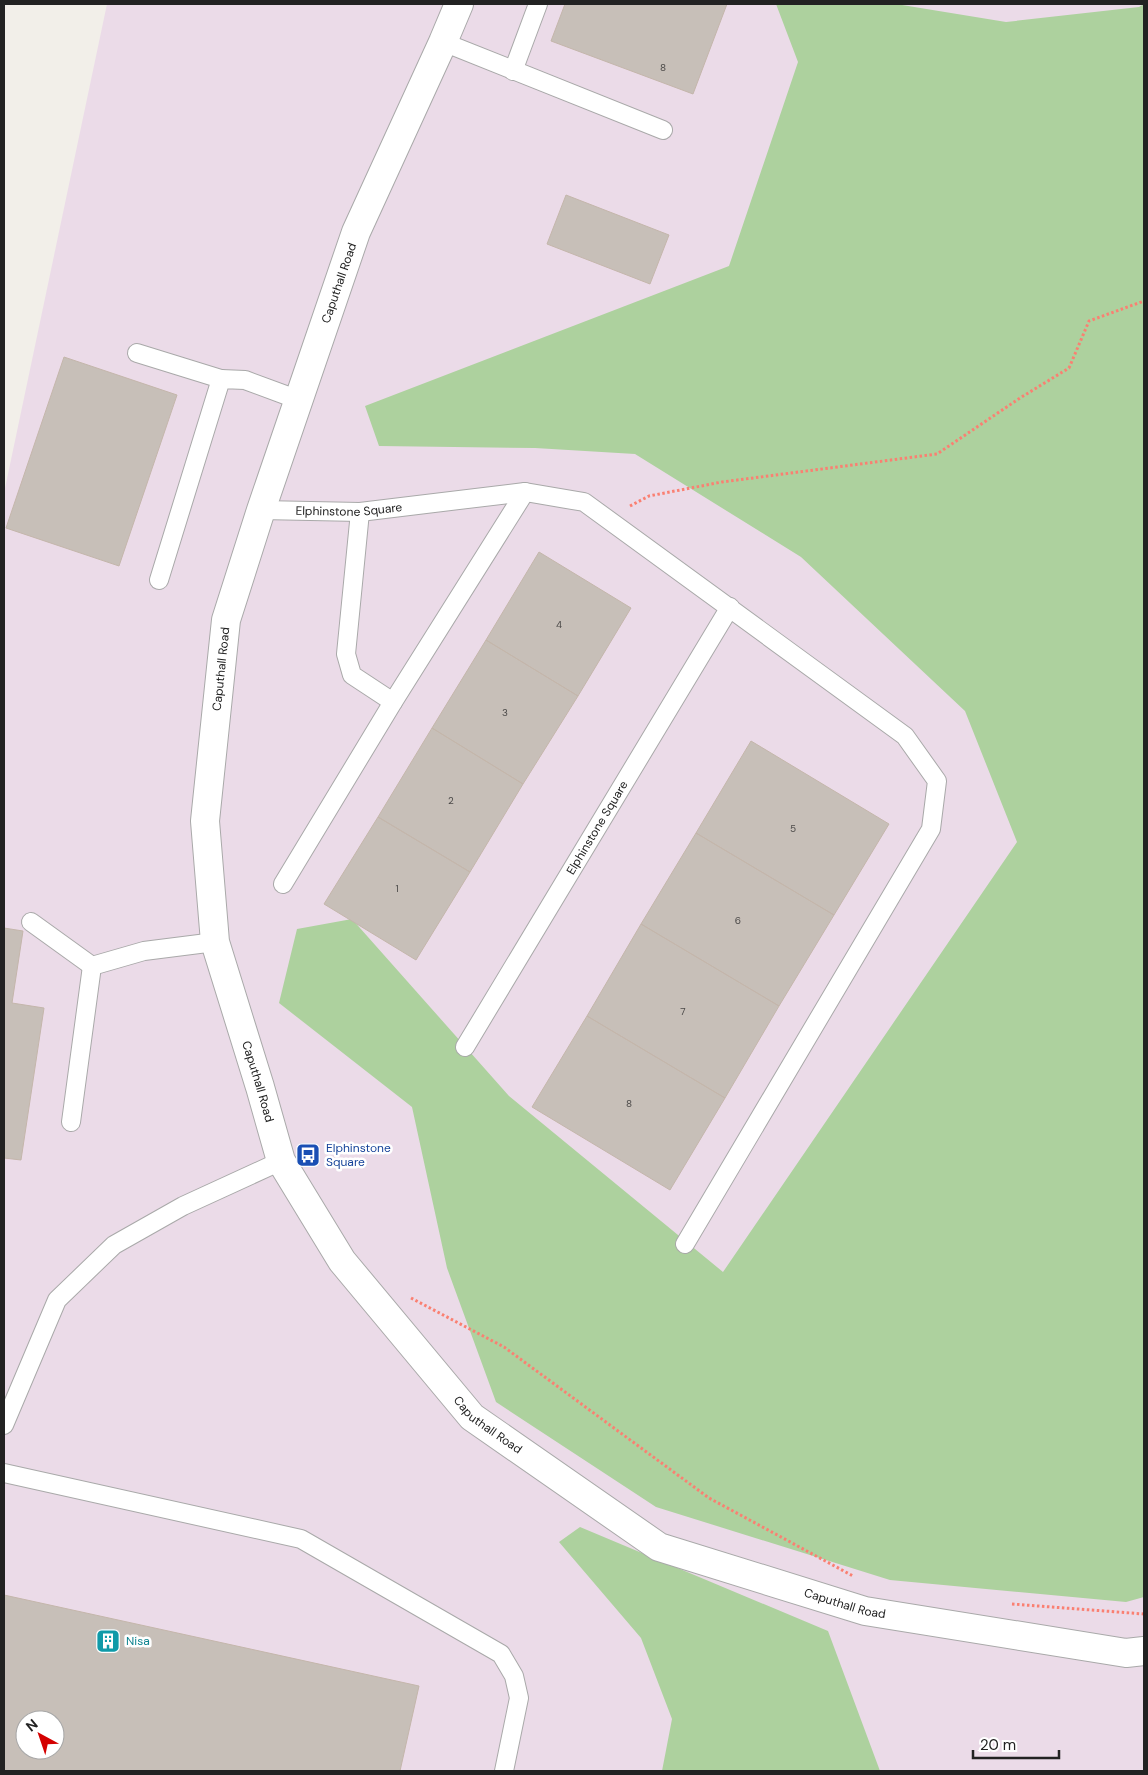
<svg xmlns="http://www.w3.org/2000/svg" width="1148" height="1775" font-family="'DM Sans',sans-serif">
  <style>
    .industrial { fill: #ebdbe8; fill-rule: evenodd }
    .forest { fill: #add19e }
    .building { fill: #c7bfb8; stroke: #c4b6ab; fill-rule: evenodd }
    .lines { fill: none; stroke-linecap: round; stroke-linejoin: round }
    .lane-casing { stroke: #a9a9a9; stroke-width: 20 }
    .street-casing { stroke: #a9a9a9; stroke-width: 30 }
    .path { stroke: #fa8072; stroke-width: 3; stroke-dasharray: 2.5 2.5; stroke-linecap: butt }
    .lane { stroke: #fff; stroke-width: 18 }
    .street { stroke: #fff; stroke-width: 28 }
    .labels { text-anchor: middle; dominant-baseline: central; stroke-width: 5; stroke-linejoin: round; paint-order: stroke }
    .number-label { font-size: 10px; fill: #4b4948 }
    .street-label { font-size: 12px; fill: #222; stroke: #fff }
    .transit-label { font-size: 12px; fill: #164399; stroke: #fff; text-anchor: start }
    .culture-label { font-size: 12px; fill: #0d838f; stroke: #fff; text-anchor: start }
  </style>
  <rect width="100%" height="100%" fill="#f2efe9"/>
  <!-- industrial -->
  <path class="industrial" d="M107,4H1144V1771H4V493ZM25,1720H55V1750H25Z"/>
  <!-- forest -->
  <path class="forest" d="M776,4H896L1006,22L1139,7L1144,4V1597L1126,1602L890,1580L656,1507L496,1402L447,1268L412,1107L279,1003L297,929L352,919L509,1096L723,1272L1017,842L965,711L801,557L635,454L535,448L379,446L365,406L729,266L798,62Z
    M580,1527L828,1631L880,1771H662L672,1719L641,1638L559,1542Z"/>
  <!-- building -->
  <path class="building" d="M565,4H727L693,94L551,41Z
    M566,195L669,235L650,284L547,244Z
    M64,357L177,395L119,566L6,528Z
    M539,552L631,608L578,696L486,640Z
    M486,640L578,696L523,784L432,728Z
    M432,728L523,784L470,872L378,817Z
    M751,741L889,824L834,915L696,833Z
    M378,817L470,872L416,960L324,904Z
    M696,833L834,915L779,1006L641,924Z
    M641,924L779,1006L725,1098L587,1016Z
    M4,928L23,931L12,1003L44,1008L21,1160L4,1158Z
    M587,1016L725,1098L670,1190L532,1107Z
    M4,1595L419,1686L400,1771H4ZM25,1720H55V1750H25Z"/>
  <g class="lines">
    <!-- lane casing -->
    <g class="lane-casing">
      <g id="lane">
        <path d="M443,42L663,130"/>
        <path d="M513,71L538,4"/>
        <path d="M137,353L221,379"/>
        <path id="s1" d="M261,510L360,512L525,492L584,502L905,736L937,781L931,829L685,1244"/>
        <path d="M360,512L346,654L352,675L393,702"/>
        <path d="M159,580L221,379L245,380L299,400"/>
        <path d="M283,884L393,702L525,492"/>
        <path d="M31,922L92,966"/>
        <path id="s2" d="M465,1047L730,607"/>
        <path d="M71,1122L92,966L144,951L215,942"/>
        <path d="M4,1425L57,1300L114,1245L183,1206L281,1161"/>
        <path d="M4,1473L301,1539L501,1654L514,1676L519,1698L504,1771"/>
      </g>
    </g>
    <!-- street casing -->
    <g class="street-casing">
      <g id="street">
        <path id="s3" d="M459,4L443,42L356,232L261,510L226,620L205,821L215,942L260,1087L281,1161L342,1261L472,1417L659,1547L865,1611L1126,1653L1144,1651"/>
      </g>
    </g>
    <!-- path -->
    <path class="path" d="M630,506L649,496L722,482L937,454L1020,398L1069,368L1089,321L1144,301
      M411,1298L504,1347L709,1498L853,1576
      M1012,1604L1144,1614"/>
    <!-- lane -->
    <use href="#lane" class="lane"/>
    <!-- street -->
    <use href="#street" class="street"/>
  </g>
  <!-- icons -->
  <defs>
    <g id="bus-square" transform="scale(1.25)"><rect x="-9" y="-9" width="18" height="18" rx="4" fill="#1a4fb4" stroke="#fff"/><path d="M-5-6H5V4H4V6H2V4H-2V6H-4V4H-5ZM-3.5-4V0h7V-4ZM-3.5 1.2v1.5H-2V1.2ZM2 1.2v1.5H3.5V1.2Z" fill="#fff"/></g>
    <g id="building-square" transform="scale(1.25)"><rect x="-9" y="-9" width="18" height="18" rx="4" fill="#0f9aa8" stroke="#fff"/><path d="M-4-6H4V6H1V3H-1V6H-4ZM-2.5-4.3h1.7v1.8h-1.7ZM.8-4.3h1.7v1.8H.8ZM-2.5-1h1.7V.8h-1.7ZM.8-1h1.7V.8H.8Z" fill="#fff"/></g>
  </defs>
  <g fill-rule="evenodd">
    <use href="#bus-square" x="308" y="1155"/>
    <use href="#building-square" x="108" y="1641"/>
  </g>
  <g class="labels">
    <!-- number labels -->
    <g class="number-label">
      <text x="663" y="67">8</text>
      <text x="559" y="624">4</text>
      <text x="505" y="712">3</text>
      <text x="451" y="800">2</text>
      <text x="793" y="828">5</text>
      <text x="397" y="888">1</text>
      <text x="738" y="920">6</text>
      <text x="683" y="1011">7</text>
      <text x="629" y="1103">8</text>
    </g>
    <!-- street labels -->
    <g class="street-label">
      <text transform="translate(339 283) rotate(-71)">Caputhall Road</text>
      <text stroke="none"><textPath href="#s1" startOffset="88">Elphinstone Square</textPath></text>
      <text transform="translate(221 669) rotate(-84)">Caputhall Road</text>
      <text stroke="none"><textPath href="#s2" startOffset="256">Elphinstone Square</textPath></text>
      <text stroke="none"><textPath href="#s3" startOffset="1129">Caputhall Road</textPath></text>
      <text stroke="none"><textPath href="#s3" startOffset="1549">Caputhall Road</textPath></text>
      <text stroke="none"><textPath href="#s3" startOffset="1954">Caputhall Road</textPath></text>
    </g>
    <!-- transit labels -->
    <g class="transit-label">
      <text x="326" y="1148">Elphinstone<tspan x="326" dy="14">Square</tspan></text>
    </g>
    <!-- culture labels -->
    <g class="culture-label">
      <text x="126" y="1641">Nisa</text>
    </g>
  </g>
  <!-- border -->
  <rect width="1148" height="1775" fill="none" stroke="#222222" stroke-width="10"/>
  <!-- north arrow -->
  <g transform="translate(40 1735) rotate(320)"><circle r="24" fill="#ffffff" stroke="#a7a7a7"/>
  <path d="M0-4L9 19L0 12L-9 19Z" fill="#d40000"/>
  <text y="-8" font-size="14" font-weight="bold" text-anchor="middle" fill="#222222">N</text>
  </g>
  <!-- scale -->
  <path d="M973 1750v8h86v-8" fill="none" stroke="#222222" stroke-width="2.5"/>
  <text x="980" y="1750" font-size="15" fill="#222222" stroke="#ffffff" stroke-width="4" paint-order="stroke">20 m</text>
</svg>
